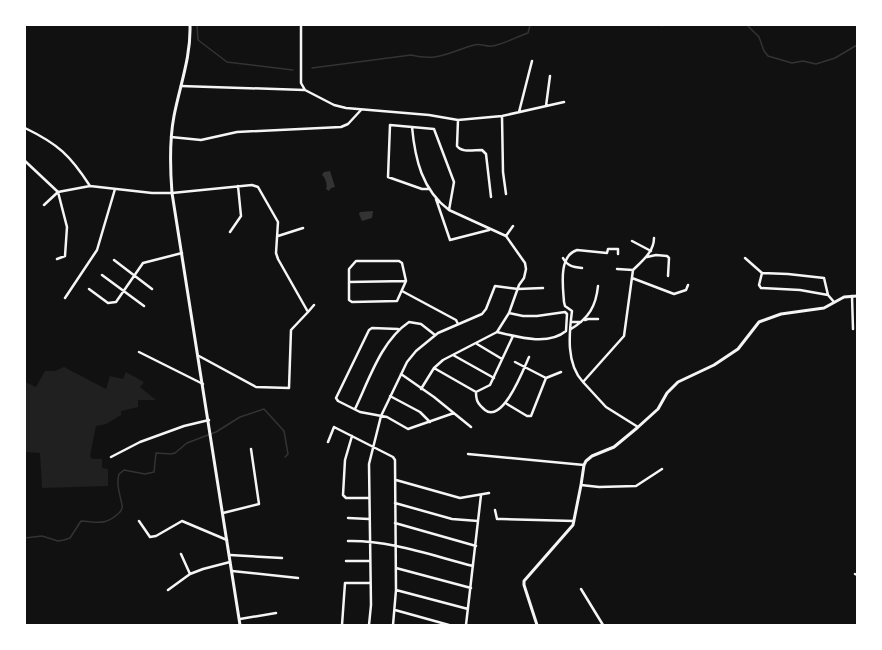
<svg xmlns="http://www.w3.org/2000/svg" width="882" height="650" font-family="'Public Sans',sans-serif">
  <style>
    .green { fill: #202020 }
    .water { fill: #333 }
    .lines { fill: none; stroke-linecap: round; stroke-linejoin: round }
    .stream { stroke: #333; stroke-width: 1.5 }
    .minor { stroke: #f5f5f5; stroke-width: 2.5 }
    .tertiary { stroke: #f5f5f5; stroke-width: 3 }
    .secondary { stroke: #f5f5f5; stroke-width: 3 }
  </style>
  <rect width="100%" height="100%" fill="#111"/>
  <!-- green -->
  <path class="green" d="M64,367L106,389L110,376L123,379L126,372L144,382L140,387L156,400H138V407L121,411V415L106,424L96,426L90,456L92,459H102V468L108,469V486L42,488L40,453L25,452V382L36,387L45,371H55Z"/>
  <!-- water -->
  <path class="water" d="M330,171L335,187L331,188L329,191L326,189C328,185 325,177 322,175L324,172Z
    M373,211L372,218L362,221L359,214L360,212Z"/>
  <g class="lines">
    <!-- stream -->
    <path class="stream" d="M197,25L198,40L227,62L293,70
      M747,25L759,37L764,51L768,56L792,63L803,61L816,64L835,58L857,45
      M662,26V25
      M312,68L411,55C438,62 449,52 474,45C480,43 486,47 492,46C502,45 518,36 528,33L530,25
      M25,538L42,536L58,541L64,540L70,538L81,521C98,522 105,526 119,513C121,511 123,508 122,505C120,494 116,485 119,474L124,470L145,474L154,472L156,453L171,454L175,453L187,443L216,432L240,417L264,409L284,431L288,454L285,457"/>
    <!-- minor -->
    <path class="minor" d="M301,25V83L305,90L334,105L346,108L429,115L458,120L502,116L564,102
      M181,86L304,90
      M546,106L550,76
      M519,112L532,61
      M502,116L503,172L506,194
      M458,120L457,146C462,153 473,150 482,150L486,154L491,197
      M412,127C415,159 422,190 449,210L506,236L525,263L526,269L524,278L519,285L509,313L497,332L443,360L434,368L421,389
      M25,128C58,144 70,155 90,186
      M171,137L201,140L237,132L341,127L348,124L361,110
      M25,161L58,192L67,227L65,256L57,259
      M428,189H422L388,177L390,125L434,129L454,182L449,210
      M436,199L450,240L489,230
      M44,205L58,192L90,186L152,193H172L252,185L258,187L278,222L276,253L278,259L308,312L291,330L289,388L256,387L199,356
      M230,232L241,216L238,186
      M278,236L303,228
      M506,236L513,226
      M632,241L651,251
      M647,257L656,255L667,256L669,258L668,276
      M563,258C567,266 573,267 582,268
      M745,258L762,273L788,274L824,278L828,295L834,302
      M114,260L152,289
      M356,261H399L402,263L406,281L397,301L352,302L349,300V269Z
      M617,269L633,270C642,261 654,252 654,238
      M633,270L624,336L583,382L606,407L638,427
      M762,273L759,285L761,288L800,290L828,295
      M102,275L144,306
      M632,278L674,294L686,290L688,285
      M349,282L406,281
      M89,289L108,303L116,302L143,263L182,253
      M402,291L456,320L458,324
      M852,296L853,329
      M65,298L97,250L115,189
      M308,312L314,305
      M585,320L588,319H598
      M571,322H581
      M398,329L372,328L369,330L336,398L338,401L360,412L387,417L408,429L454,413
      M571,329C589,318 596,306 598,286
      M497,332C518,337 548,346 566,331L567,314L565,312L537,316H523L509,313
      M477,344L502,359
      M139,352L203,384
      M453,355L494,378
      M515,362L546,378
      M434,368L476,392L490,385L513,336
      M401,374L434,397L471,427
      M583,382C566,364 569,334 572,311L565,306L564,302C563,287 558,256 577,250L607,253L608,249H618V254
      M476,392C476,401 478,404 485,410C503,424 524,368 529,357
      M390,396L420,412L430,422
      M507,404L527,416H531L546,378L561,372
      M355,409C369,380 381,341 409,322L421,324L435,335
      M352,436L345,460L343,495L346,498H369
      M328,442L334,427L393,457L395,460L396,590L393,625
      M468,454L584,465
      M111,457L140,442L184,426L209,420
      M396,480L460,498L489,493
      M581,485L599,487L636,486L662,469
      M395,503L452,519L478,521
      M495,510L497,519H502L574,521
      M223,513L259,504L251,449
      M348,518L369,519
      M139,521L150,537L156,536L182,521L227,540
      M395,523L476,546
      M348,541C390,540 433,556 473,566
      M181,554L190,574L203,569L230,562
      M230,555L282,558
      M346,561H370
      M396,568L471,588
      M232,571L298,578
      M855,574L857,575
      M581,589L603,625
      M168,590L190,574
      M396,590L468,609
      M395,610L449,625
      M240,619L276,613
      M342,625L345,583H370
      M369,625L371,605L369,464L381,416L407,362L416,351L438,333L482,314L486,309L495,286L518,289L543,288
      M466,625L481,495"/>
    <!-- tertiary -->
    <path class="tertiary" d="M537,625L524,585V581L573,525L581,485L584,465L586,461L592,456L614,447L637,428L658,409L667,393L678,382L714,365L738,349L759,322L781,314L824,308L844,297L857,296"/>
    <!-- secondary -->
    <path class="secondary" d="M190,25C191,57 180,85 174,116C169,142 170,167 172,193L240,625"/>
  </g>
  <!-- border -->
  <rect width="882" height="650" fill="none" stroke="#ffffff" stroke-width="52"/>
</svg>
